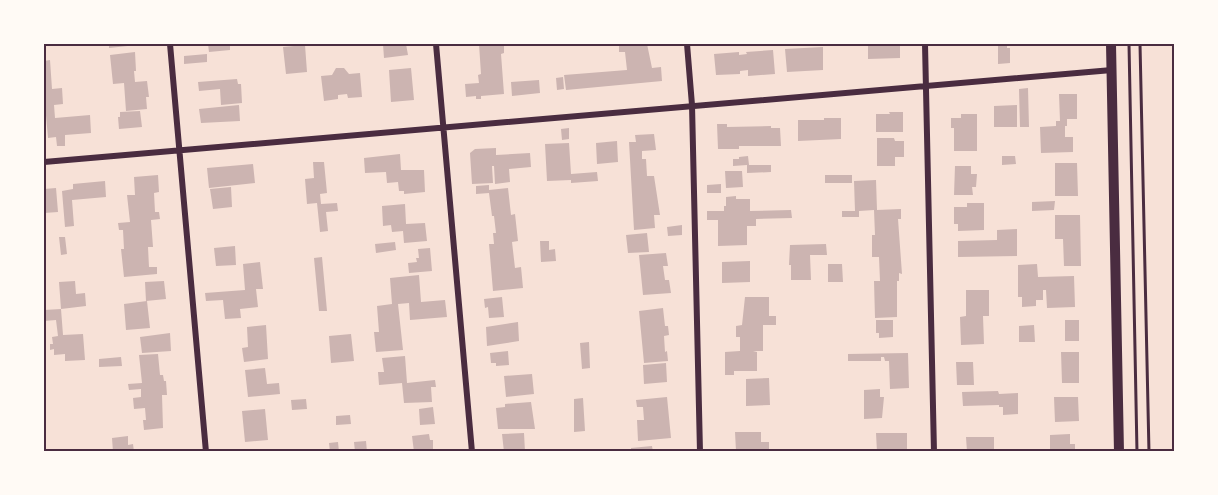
<svg xmlns="http://www.w3.org/2000/svg" width="1218" height="495" font-family="'IBM Plex Sans',sans-serif">
  <style>
    .building { fill: #ccb4b1 }
    .lines { fill: none; stroke-linecap: round; stroke-linejoin: round }
    .path { stroke: #4a2c40; stroke-width: 3 }
    .minor { stroke: #4a2c40; stroke-width: 6 }
    .tertiary { stroke: #4a2c40; stroke-width: 10 }
    .neatline { fill: none; stroke: #4a2c40; stroke-width: 2 }
  </style>
  <rect width="100%" height="100%" fill="#f7e1d7"/>
  <!-- building -->
  <path class="building" d="M109,44H136L137,45L109,48Z
    M208,44H230V50L209,52Z
    M383,44H406L408,55L384,58Z
    M479,44H504V53L501,54L504,94L481,96V99H476V96L466,97L465,84L479,83L478,75L481,74Z
    M619,44H647L652,68L661,67L662,81L566,90L564,75L627,70L625,52H619Z
    M868,44H900V58L868,59Z
    M998,44H1007V48H1010V63L998,64Z
    M305,45L307,72L286,74L283,47Z
    M823,47V70L787,72L785,49Z
    M773,50L775,74L748,76V70L740,71V74L716,75L714,54L739,52V55L747,54L746,52Z
    M135,52L136,71H134L135,82L147,81L149,97H146L147,109L126,111L124,83L113,84L110,55Z
    M207,54V62L184,64V56Z
    M50,60L52,89L62,88L63,104L54,105L55,118L90,115L91,133L65,135V146H57L56,137L48,138L44,93V61Z
    M336,68H344L349,74L360,73L362,97L348,98L347,94L338,95V99L324,101L321,76L332,75Z
    M411,68L414,100L391,102L389,70Z
    M563,77L564,89L557,90L556,78Z
    M237,79L238,84H241L242,103L221,105L220,89L199,91L198,82Z
    M539,80L540,93L512,96L511,82Z
    M1028,88L1029,127H1020L1019,89Z
    M1059,94H1077V119H1067V126H1065V137H1073V152L1041,153L1040,127L1056,126V121H1060Z
    M239,105L240,121L201,123L199,109Z
    M1017,105V127H994V106Z
    M140,111L142,127L119,129L118,117H120V112Z
    M889,112H903V132H876V114H890Z
    M961,114H977V151H954V128H951V118H961Z
    M824,118H841V139L798,141V120H824Z
    M717,124H727V127L771,126V128H780L781,146H739V149H718Z
    M569,128V139L562,140L561,129Z
    M654,134L656,150L642,151V159H646L647,176H654L660,215H654L655,228L634,230L629,142H636L635,135Z
    M877,138H894L895,141H904V157H895V166H877Z
    M617,141L618,162L597,164L596,143Z
    M569,143L571,174L597,172L598,181L571,183V180L547,181L545,144Z
    M496,148V155L530,153L531,167L509,169L510,182L495,184L494,166H492L493,183L472,184L470,153L475,149Z
    M400,154L401,170H424L425,192L404,194V191H399L398,182L387,183L386,172L365,173L364,158Z
    M748,156L749,165H771V172L747,173V165L733,166V159H739V157Z
    M1002,156H1015L1016,164L1002,165Z
    M313,162H324L327,193L320,194L321,204L337,203L338,211L326,212L328,231L320,232L317,203L307,204L305,179L314,178Z
    M1055,163H1077L1078,196H1055Z
    M253,164L255,183L209,188L207,168Z
    M955,166H971V174H977L976,187H972L973,195H954Z
    M725,171H742L743,187L726,188Z
    M158,175L159,192L154,193L155,212H159L160,219L151,220L153,247H148L149,267H157V274L124,277L121,249H124L123,230H119L118,223L130,222L127,195H135L134,177Z
    M825,175H852V183H825Z
    M876,180L877,210L901,209V219H898L902,274L899,273V281H897V317L875,318L874,281H880L879,257H872V235H875L874,210L859,211V217H842V211H855L854,181Z
    M105,181L106,197L72,200L74,226L65,227L62,191L73,189V184Z
    M721,184V193H707V185Z
    M489,185V190L508,188L511,215L515,214L518,241L512,242L515,268L521,267L523,288L493,291L489,244H494L493,233H496L494,216H492L489,193L476,194V186Z
    M231,187L232,207L213,209L210,189Z
    M56,188L58,212L44,213V189Z
    M736,196V199H750V211L791,210L792,218L756,219V226H747V245L718,246V220H707V211H724V206H726V197Z
    M1055,201L1054,210L1032,211V202Z
    M967,203H984V230L958,231V224H954V207H967Z
    M405,204L406,224L425,223L427,241L404,243L403,231L392,232L391,225L383,226L382,206Z
    M1055,215H1080L1081,266H1064L1063,239H1055Z
    M682,225V235L668,236L667,227Z
    M1017,229V256L958,257V241L997,240V230Z
    M647,233L649,252L628,253L626,235Z
    M59,237H65L67,254L61,255Z
    M540,241H549V250L555,249L556,261L541,262Z
    M395,242L396,250L376,253L375,244Z
    M826,244L827,255H810L811,280H791V265H789L790,245Z
    M235,246L236,265L216,266L214,248Z
    M430,248L432,271L409,273L408,263L417,262L416,258H419L418,249Z
    M666,253L668,266H663L665,280H669L671,293L643,295L639,255Z
    M322,257L327,311H319L314,258Z
    M750,261V282L722,283V262Z
    M260,262L263,289H256L258,307L240,309L241,318L225,319L223,300L206,301L205,293L245,290L243,264Z
    M828,264H842L843,282H828Z
    M1037,264L1038,277L1074,276L1075,307L1047,308L1046,290H1043V300H1036V306L1022,307V297H1018V265Z
    M419,275L421,302L445,300L447,317L410,320L409,303L398,304L403,350L376,352L374,332H379L377,306L392,304L390,278Z
    M75,281L76,294L85,293L86,306L61,309L59,282Z
    M164,281L166,299L146,301L145,282Z
    M966,290H989V316H983L984,344L961,345L960,317L966,316Z
    M502,297L504,317L489,318L488,307L485,308L484,299Z
    M745,297H769V316H776V325H763V351H753L757,352V371H734V375H725V352L740,351V337H736V326L742,325Z
    M147,301L150,328L126,330L124,304Z
    M663,308L665,326H668L669,335L664,336L665,352L667,351L668,361L644,363L639,311Z
    M61,309L63,335L83,334L85,360L65,361V354L54,355V349L50,350V344H53L52,337L58,336L56,320L44,321V310Z
    M876,320H893V337L879,338V333H876Z
    M1065,320H1079V341H1065Z
    M518,322L519,341L487,346L486,327Z
    M266,325L268,359L244,362L242,348L248,347L247,327Z
    M1034,325L1035,342H1019V326Z
    M170,333L171,351L142,353L140,337Z
    M351,334L354,361L331,363L329,336Z
    M589,342L590,368L582,369L580,343Z
    M508,351L509,365L496,366V363H491L490,353Z
    M1061,352H1079V383H1062Z
    M908,353L909,388L890,389L889,361H885L884,357H881V361H848V354Z
    M158,354L160,375H163L164,381H166L167,395H162L163,428L144,430L143,420H146L145,408L134,409L133,398L141,397V389L129,390L128,384L142,383L139,355Z
    M405,356L407,383L435,380L436,387H431L432,402L404,403L402,383L379,385L378,372H384L382,358Z
    M121,357L122,366L99,367V359Z
    M956,362H973L974,385H957Z
    M666,363L667,382L644,384L643,365Z
    M265,368L267,384L279,383L280,394L248,397L245,370Z
    M532,374L534,394L506,397L504,376Z
    M769,378L770,405L746,406V379Z
    M880,389V397H884L882,418L864,419V390Z
    M998,391L999,394L1018,393V414L1003,415V407H999V405L963,406L962,392Z
    M667,397L671,438L638,441L637,420H644L643,407H637L636,400Z
    M1054,397H1078L1079,421L1055,422Z
    M583,398L585,431L574,432V399Z
    M306,399L307,409L292,410L291,400Z
    M531,402L535,429H498L496,408L505,407V404Z
    M433,407L435,424L420,425L419,409Z
    M265,409L268,440L245,442L242,411Z
    M350,415L351,424L336,425V416Z
    M735,432H761V442H769V452L736,451Z
    M524,433L525,452H504L502,434Z
    M876,433H907V452H877Z
    M429,434L430,440H433V452H414L412,436Z
    M1070,434V444H1075V452H1050V435Z
    M128,436V445L133,444L134,452H113L112,438Z
    M966,437H994V452H967Z
    M366,441L367,452H355L354,442Z
    M338,442L339,452H330L329,443Z
    M652,446L653,452H631V448Z"/>
  <g class="lines">
    <!-- path -->
    <path class="path" d="M1129,44L1137,452
      M1140,44L1149,452"/>
    <!-- minor -->
    <path class="minor" d="M170,44L206,452
      M436,44L472,452
      M687,44L692,105L700,452
      M925,44L934,452
      M44,162L1112,70"/>
    <!-- tertiary -->
    <path class="tertiary" d="M1111,44L1119,452"/>
  </g>
  <!-- border -->
  <rect width="1218" height="495" fill="none" stroke="#fffaf5" stroke-width="90"/>
  <rect x="45" y="45" width="1128" height="405" class="neatline"/>
</svg>
